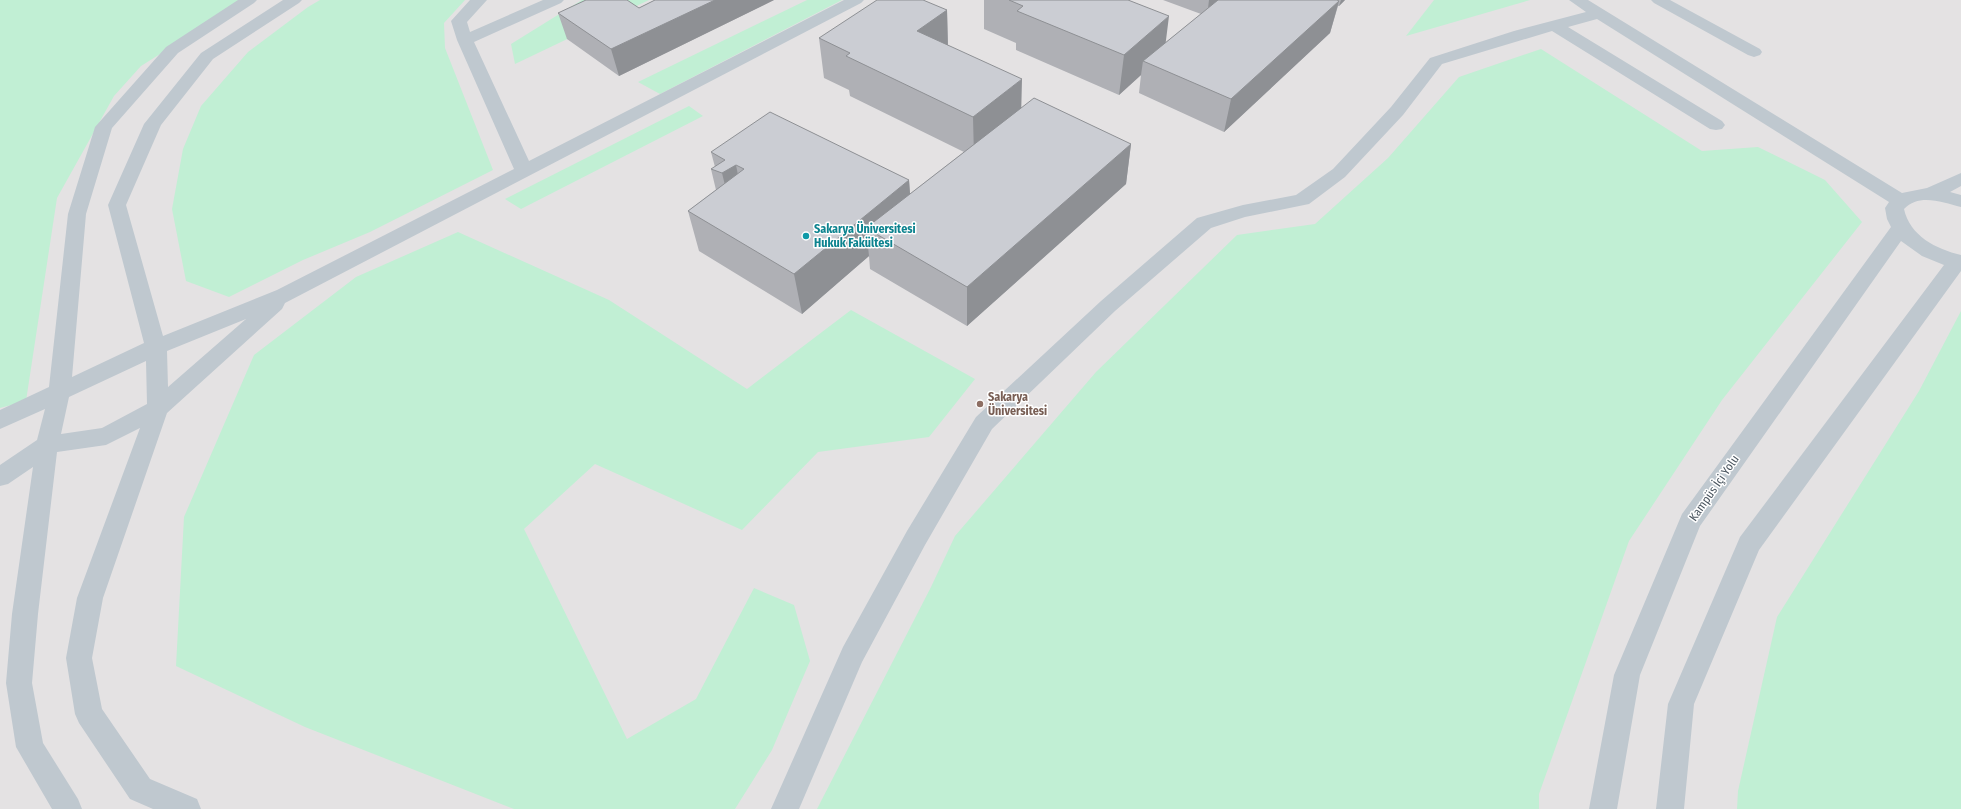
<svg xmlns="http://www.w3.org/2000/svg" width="1961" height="809" font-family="'Fira Sans Condensed',sans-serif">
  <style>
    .education { fill: #e4e2e3 }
    .green { fill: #c1efd4 }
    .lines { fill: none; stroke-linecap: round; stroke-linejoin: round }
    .minor { fill: #bfc8cf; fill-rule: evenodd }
    .wall { fill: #afb0b5 }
    .shaded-wall { fill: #8e9094 }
    .building { fill: #cbcdd3; stroke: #8e9094 }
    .culture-dot { fill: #0f9aa8; stroke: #fff; stroke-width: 1.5 }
    .education-dot { fill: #8d6e63; stroke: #fff; stroke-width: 1.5 }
    .labels { text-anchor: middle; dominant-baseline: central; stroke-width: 3; stroke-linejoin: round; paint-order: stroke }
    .culture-label { font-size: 12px; font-weight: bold; fill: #0d838f; stroke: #fff; text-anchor: start }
    .education-label { font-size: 12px; font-weight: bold; fill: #785e54; stroke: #fff; text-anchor: start }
    .street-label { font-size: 12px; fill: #49545e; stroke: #fff }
  </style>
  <rect width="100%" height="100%" fill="#f3f1f1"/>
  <!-- education -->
  <path class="education" d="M0,0H1961V809H0Z"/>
  <!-- green -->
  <path class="green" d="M0,0H246L141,66L114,96L57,198L26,401L0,408Z
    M320,0H465L444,23L445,48L493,170L370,232L303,260L229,297L186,281L172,209L183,149L201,106L248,52L308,7Z
    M582,0H649L515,64L511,44Z
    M807,0H842L660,94L638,82Z
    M1434,0H1530L1406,36Z
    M1541,49L1702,151L1758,147L1825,180L1862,222L1722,400L1629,541L1539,794V809H817L931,587L955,536L1096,372L1237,235L1315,224L1388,158L1459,77Z
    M689,106L703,116L521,209L505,199Z
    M458,232L609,300L747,389L851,310L975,379L929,437L818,452L742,530L595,464L524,529L627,739L696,699L754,588L794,605L810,661L772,750L735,809H514L305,727L176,666L184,517L254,355L356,277Z
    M1961,311V809H1737L1738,791L1777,617L1919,391Z"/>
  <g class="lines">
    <!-- minor -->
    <path class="minor" d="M238,0H257L254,3L178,53L112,128L86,214L72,377L144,343L108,205L144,124L201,53L283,0H302L299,3L213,59L161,125L126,205L163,336L277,290L514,169L457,40L451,21L470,0H487L467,22L470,32L543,0H564L561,3L474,42L529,161L844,0H864L861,3L285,303L282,309L167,413L103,598L92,658L102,709L150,779L197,799L201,809H153L130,799L79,723L75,714L66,658L77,598L140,428L106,445L57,452L38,614L32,683L43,743L78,799L82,809H52L16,747L6,683L12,614L33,467L8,484L0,486V465L37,440L45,409L0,429V410L49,387L68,214L95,127L166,47ZM246,319L168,387L167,351ZM146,361L147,404L102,428L61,434L69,397Z
      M1569,0H1588L1902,193L1927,188L1961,173V186L1950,192L1961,195V207C1942,202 1919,193 1904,209C1910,236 1936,249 1961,255V271L1759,550L1694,704L1684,809H1656L1668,704L1737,544L1740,537L1944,265L1922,256L1901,241L1700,526L1640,675L1617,809H1589L1614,675L1682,514L1891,227L1887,219L1885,208L1889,202L1597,19L1568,27L1722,121L1725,125L1722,129L1716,130L1710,129L1552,31L1442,64L1403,115L1345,177L1309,204L1245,217L1211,228L1115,311L992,429L925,545L862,662L799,809H771L843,647L907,531L976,417L1101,301L1197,218L1243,205L1296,195L1333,169L1391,107L1430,58L1514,31L1586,12Z
      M1651,0H1670L1760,49L1762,52L1760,55L1754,57L1748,55L1654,3Z"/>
  </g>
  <!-- wall -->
  <path class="wall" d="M655,0H774L619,76L567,39L558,13L639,8Z
    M984,0H1128L1165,43L1201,14L1163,0H1345L1339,6H1338L1330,33L1224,132L1139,93L1141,75L1119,95L1016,50V43L984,29Z
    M947,10L948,45L1021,108L1131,144L1126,184L967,326L870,269L869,256L802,314L699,251L688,211L716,190L711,169L715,167L711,152L909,180L910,194L964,152L850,96L849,90L824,78L819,38Z"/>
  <!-- shaded-wall -->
  <path class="shaded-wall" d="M715,0H774L619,76L611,49Z
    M1209,0H1225L1207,17Z
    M1341,0H1345L1339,6Z
    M1339,1L1330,33L1224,132L1231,99Z
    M947,10L948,50L917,31Z
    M1169,16L1164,56L1143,61L1141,75L1119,95L1124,55Z
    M1022,79L1021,119L974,157L973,117Z
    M1131,144L1126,184L967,326V287Z
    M736,165L744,205L732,214L722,173Z
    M909,180L912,220L866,228L869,256L802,314L794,274Z"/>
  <!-- building -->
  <path class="building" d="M586,0H627L639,8L655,0H715L611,49L558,13Z
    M877,0H923L947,10L917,31L1022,79L973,117L846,56L850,53L819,38Z
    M1009,0H1128L1169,16L1124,55L1017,11L1023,6Z
    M1218,0H1337L1339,1L1231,99L1143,61Z
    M1034,98L1131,144L967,287L866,228Z
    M770,112L909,180L794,274L688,211L744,169L736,165L722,173L711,169L725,160L711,152Z"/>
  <!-- markers -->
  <circle class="culture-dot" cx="806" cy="236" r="4"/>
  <circle class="education-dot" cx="980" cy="404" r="4"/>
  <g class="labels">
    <!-- culture labels -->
    <g class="culture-label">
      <text x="814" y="229">Sakarya Üniversitesi<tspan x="814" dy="14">Hukuk Fakültesi</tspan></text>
    </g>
    <!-- education labels -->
    <g class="education-label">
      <text x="988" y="397">Sakarya<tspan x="988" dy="14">Üniversitesi</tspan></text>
    </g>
    <!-- street labels -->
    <g class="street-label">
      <text transform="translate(1714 488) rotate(-55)">Kampüs İçi Yolu</text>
    </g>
  </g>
</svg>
